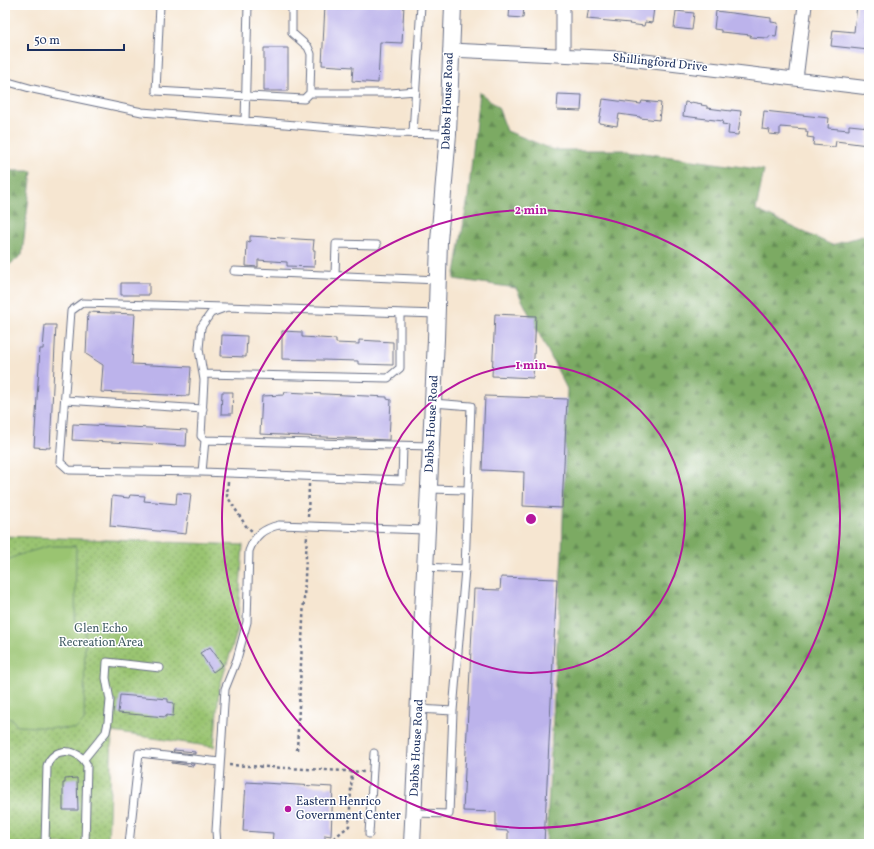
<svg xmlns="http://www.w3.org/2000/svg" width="874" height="849" font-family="Vollkorn,serif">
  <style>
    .grass { fill: url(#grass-dots); stroke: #5a7a68 }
    .forest { fill: url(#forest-firs); stroke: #4b6c60 }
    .pitch { fill: #9ac471; stroke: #5a7a68 }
    .building { fill: #bcb3eb }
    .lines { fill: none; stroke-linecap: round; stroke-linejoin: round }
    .service-casing { stroke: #686f86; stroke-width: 9 }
    .minor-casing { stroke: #686f86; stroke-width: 15 }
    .tertiary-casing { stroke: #686f86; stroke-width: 18 }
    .path { stroke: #686f86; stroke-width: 2.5; stroke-dasharray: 3 3; stroke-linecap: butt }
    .service { stroke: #fff; stroke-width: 7 }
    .minor { stroke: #fff; stroke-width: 13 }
    .tertiary { stroke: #fff; stroke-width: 16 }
    .ring { fill: none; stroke: #b5179e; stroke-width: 2 }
    .poi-dot { fill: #b5179e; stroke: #fff; stroke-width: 1.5 }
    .labels { text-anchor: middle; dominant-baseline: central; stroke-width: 3; stroke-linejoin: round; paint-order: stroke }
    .street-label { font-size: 12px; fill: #1b2f5e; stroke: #fff }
    .park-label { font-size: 12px; fill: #415c64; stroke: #fff }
    .poi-label { font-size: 12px; fill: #1b2f5e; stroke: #fff; text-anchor: start }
    .centre { fill: #b5179e; stroke: #fff; stroke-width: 2 }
    .ring-label { font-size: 12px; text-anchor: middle; font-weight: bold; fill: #b5179e; stroke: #fff; stroke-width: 3; stroke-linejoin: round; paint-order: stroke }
  </style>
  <defs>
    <pattern id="grass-dots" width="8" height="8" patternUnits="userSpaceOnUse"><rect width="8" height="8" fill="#9ac471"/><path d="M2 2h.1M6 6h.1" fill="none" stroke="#7da060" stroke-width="1.8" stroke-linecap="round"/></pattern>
    <pattern id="forest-firs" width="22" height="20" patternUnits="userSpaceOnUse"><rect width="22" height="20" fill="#7baa63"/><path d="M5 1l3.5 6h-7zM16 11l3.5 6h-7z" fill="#648b55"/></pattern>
  </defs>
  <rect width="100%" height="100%" fill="#fff"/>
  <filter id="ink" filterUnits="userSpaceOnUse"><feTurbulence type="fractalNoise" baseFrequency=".025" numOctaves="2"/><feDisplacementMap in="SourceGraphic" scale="8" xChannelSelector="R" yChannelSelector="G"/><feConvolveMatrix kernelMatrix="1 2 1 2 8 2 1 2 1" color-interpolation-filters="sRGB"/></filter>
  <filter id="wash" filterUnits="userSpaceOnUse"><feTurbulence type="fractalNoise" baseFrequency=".012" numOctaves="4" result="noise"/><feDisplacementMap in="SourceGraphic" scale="16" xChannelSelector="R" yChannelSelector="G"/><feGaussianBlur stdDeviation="0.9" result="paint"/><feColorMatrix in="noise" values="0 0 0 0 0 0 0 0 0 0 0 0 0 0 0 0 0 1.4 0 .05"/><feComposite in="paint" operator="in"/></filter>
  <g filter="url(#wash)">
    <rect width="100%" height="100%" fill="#f6e6d1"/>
    <!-- grass -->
    <path class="grass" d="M5,536L243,545L237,632L219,689L214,747L112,732L108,844H5Z"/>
    <!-- forest -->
    <path class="forest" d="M479,92L498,107L507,131L554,150H622L764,170L756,210L832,245L869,234V844H546L562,553L567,389L516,288L454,279L468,198Z
      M5,171H32L22,255L5,268Z"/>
    <!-- pitch -->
    <path class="pitch" d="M49,546H76L75,623L85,631L84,721L76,729L17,726L12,719L5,718V561L19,555Z"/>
    <g id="blocks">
      <!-- building -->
      <path class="building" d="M325,5H404L402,43L380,42L378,83L352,81L353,67L322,65Z
        M510,5H524L523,18L509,17Z
        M589,5H634L654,8L652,23L645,22L644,26L629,24L630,23L587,19Z
        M857,5H866L865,31L869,32V50L831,46L833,30L854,32Z
        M676,11L694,13L692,30L674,28Z
        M716,11L771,18V22L778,23L776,37L769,36V38H767L750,37L751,35L721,32V30L714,29Z
        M264,48H288V91H264Z
        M558,94L582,95L581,111L557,110Z
        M603,99L641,104L642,101L661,103L659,120L640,118V117L619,114L617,126L599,123Z
        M685,102L691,103V102L702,104L701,105L707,106V108L731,111V110L741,111L738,135L728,134L729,125L722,124L723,121L683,116Z
        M764,111L829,118L828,128L849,130V125L869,127L867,145L836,141L835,147L813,145L814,138L807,137L808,132H806V129L780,127V135L769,134L770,130L762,129Z
        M250,236L314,240L313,250H315L314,267L287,266V262L258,260V267L246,266L247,241L250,242Z
        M121,283H149V295H121Z
        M88,312L135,314L132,364L191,367L189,396L101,392L103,365L86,354Z
        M495,314L536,316L533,378L492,376Z
        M45,325H56L50,448L34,447L40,349H43Z
        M282,331L302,332V337L336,339V343L359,344V340L393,342V365L358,364V361L282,359Z
        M222,335L247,336L246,357L221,356Z
        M222,392H233L232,414H221Z
        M285,392L387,397V399L391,400L389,440L260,434L262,396L284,395Z
        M485,396L567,399L562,508L523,506L524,472L482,470Z
        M73,424L187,430L186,446L72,440Z
        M177,493L191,494L186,534L110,526L112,496L129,498L130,495L145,496L144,501L176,504Z
        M501,577L557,579L544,844H508V831L496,830V812L463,811L474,589L500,590Z
        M210,647L223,665L213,672L200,653Z
        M120,695L168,699V702L174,703L173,716L166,715V717L118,713Z
        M174,750L195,752V754L173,752Z
        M172,762L194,764L193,766L172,763Z
        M77,778L78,810H63V783H65V779Z
        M246,782L333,787L331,836L325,835V844H272L273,833L243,831Z"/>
    </g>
  </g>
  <g filter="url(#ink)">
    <use href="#blocks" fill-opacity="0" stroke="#686f86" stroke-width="1"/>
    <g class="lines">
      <!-- service casing -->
      <g class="service-casing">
        <path id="service" d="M160,5L156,91L304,99L310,93L311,54L308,47L292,33V5
          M5,81L33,89L142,112L390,133L448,134
          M310,93H390L416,91
          M245,121L248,5
          M413,133L421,5
          M234,271L438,280
          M335,275L336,244L377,245
          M203,374L388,378L400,368V313
          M65,400L203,409
          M433,403L471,406L465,569
          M205,440L202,472L402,480L403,446
          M431,446L205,440L201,436L204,380L199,349L201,327L211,313L227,307L437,314
          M202,472L69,470L60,462L71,311L82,303L225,307
          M429,489L467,490
          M418,709L453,711
          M84,759L106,732L108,722L110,700L106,678L107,662L160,668
          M414,813L449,814L453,711L465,569L425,567
          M369,834L374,753
          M45,844L47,766C53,746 79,748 87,765L85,844
          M129,844L139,753L220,762
          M217,844L216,831L225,689L237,659L247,622L249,551C255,535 263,529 279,525L426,530"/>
      </g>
      <!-- minor casing -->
      <g class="minor-casing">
        <path id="minor" d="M450,50L620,58L869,88
          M563,55V5
          M796,79L805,5"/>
      </g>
      <!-- tertiary casing -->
      <g class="tertiary-casing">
        <path id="tertiary" d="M412,844L436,339L439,241L448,134L453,5"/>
      </g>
      <!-- path -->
      <path class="path" d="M228,482L227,496L246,526L252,531
        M308,517L309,484
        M297,750L307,534
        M229,765L364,772
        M329,842L349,826L352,771"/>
      <!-- service -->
      <use href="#service" class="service"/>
      <!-- minor -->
      <use href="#minor" class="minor"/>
      <!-- tertiary -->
      <use href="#tertiary" class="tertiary"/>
    </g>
  </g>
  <!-- distance rings -->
  <g class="ring">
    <circle cx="531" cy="519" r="154"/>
    <circle cx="531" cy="519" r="309"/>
  </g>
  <!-- markers -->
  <circle class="poi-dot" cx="288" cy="809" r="4"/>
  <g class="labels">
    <!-- street labels -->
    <g class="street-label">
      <text transform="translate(660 63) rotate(6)">Shillingford Drive</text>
      <text transform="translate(448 101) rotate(-88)">Dabbs House Road</text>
      <text transform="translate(432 424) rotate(-87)">Dabbs House Road</text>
      <text transform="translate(417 748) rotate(-87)">Dabbs House Road</text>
    </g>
    <!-- park labels -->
    <g class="park-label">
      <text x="101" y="629">Glen Echo<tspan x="101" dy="14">Recreation Area</tspan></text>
    </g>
    <!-- poi labels -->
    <g class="poi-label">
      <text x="296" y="802">Eastern Henrico<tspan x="296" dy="14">Government Center</tspan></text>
    </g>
  </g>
  <circle cx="531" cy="519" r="6" class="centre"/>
  <g class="ring-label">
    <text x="531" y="214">2 min</text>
    <text x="531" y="369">1 min</text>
  </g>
  <!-- margin -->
  <rect width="874" height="849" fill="none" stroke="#fff" stroke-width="20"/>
  <!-- scale -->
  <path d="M28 44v6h96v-6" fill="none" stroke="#1b2f5e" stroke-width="2"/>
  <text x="34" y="44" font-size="12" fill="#1b2f5e" stroke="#ffffff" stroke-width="3" paint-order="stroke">50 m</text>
</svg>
